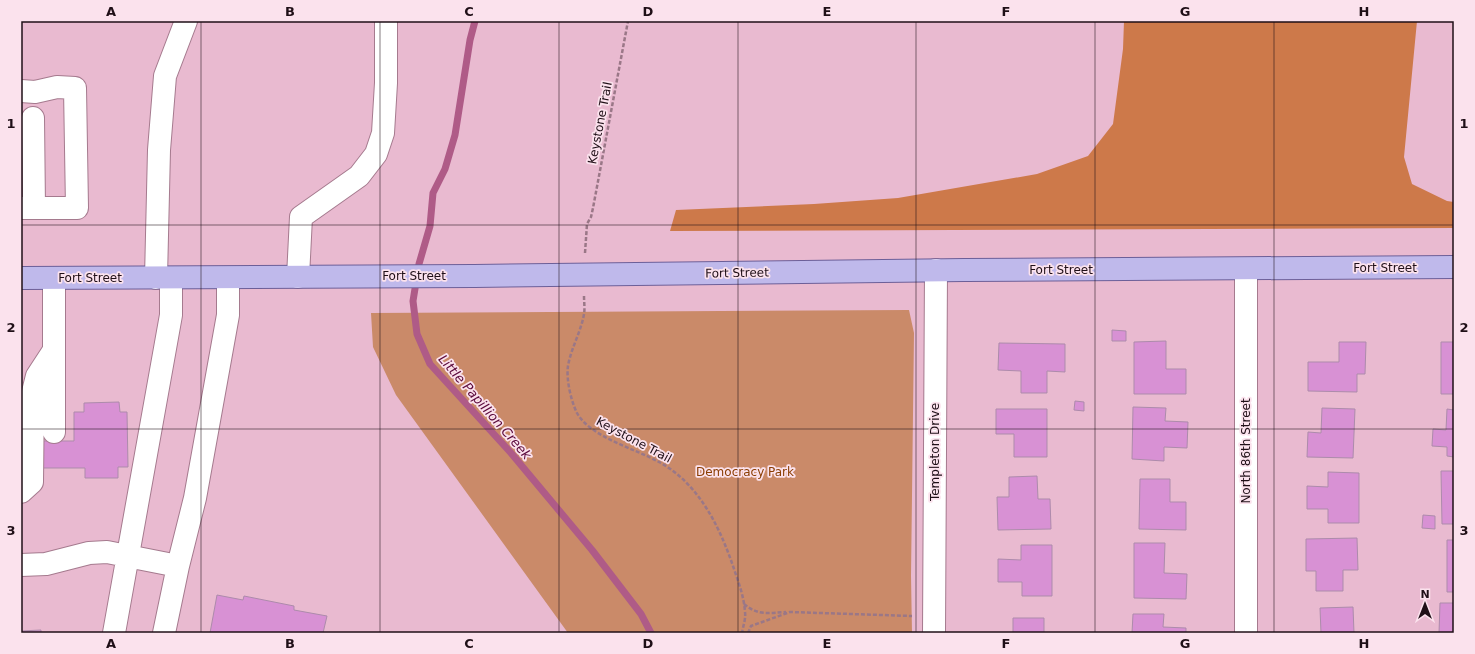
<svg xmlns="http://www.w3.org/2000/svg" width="1475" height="654" font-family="'DejaVu Sans',sans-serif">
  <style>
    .green { fill: #ca8a69 }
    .forest { fill: #cd794a }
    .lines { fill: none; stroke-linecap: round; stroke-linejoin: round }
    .stream { stroke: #af5b87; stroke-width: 7 }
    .building { fill: #d891d4; stroke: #ad8bab }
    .minor-casing { stroke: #a57a8e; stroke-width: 24 }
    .major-casing { stroke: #6c5f98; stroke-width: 24 }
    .path { stroke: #9a7787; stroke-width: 2.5; stroke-dasharray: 4 2; stroke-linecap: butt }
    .minor { stroke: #fff; stroke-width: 22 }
    .major { stroke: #bfb9eb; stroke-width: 22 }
    .grid { fill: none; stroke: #1f0f17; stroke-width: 1; stroke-opacity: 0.55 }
    .labels { text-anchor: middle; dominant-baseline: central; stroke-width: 3.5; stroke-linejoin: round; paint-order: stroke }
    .street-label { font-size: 12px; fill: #1f0f17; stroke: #fbe2ed }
    .park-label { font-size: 12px; fill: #8a3d02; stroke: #fbe2ed }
    .water-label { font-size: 13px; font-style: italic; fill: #5a093b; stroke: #fbe2ed }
    .neatline { fill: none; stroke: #1f0f17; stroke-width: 1.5 }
    .grid-label { font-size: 13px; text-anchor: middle; font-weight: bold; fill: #1f0f17 }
  </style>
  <rect width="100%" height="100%" fill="#e9bad0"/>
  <!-- green -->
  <path class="green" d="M909,310L914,333L911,576L912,633H568L396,395L373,347L371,313Z"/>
  <!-- forest -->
  <path class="forest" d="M1124,21H1417L1404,157L1412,184L1447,201L1454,202V228L670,231L676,210L814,204L898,198L1037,174L1088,156L1113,124L1123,49Z"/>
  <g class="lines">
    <!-- stream -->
    <path class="stream" d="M475,21L470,40L455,135L445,169L433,193L430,226L419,264L413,301L417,334L430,364L511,453L592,550L641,614L651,633"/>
  </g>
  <!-- building -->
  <path class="building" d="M1112,330L1126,331V341H1112Z
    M1166,341V369H1186V394H1134V342Z
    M1339,342H1366L1365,374H1357V392L1308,391V362H1339Z
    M1441,342H1454V394H1441Z
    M999,343L1065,344V372L1047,371V393H1021V371L998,370Z
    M1454,400V457L1447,456V447L1432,446L1433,429L1446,430L1447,409L1454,410Z
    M1075,401L1084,402V411L1074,410Z
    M119,402L120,412H127L128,467H118V478H85V468H34L42,441H74V412H84V403Z
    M1133,407L1166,408L1165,421L1188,422L1187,448L1164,447V461L1132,459Z
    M1322,408L1355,409L1353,458L1307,457L1308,432L1321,433Z
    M996,409H1047V457H1014V434H996Z
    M1441,471H1454V524H1442Z
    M1328,472L1359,473V523H1328V509H1307V486L1328,487Z
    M1037,476L1038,499H1050L1051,529L998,530L997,497H1009V477Z
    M1140,479H1170V502H1186V530L1139,529Z
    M1423,515L1435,516V529L1422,528Z
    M1357,538L1358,570H1343V591H1316V571H1306V539Z
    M1447,540H1454V592H1447Z
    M1134,543H1165L1164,573L1187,574L1186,599L1134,598Z
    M1021,545H1052V596H1022V582H998V559L1021,560Z
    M217,595L243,600L244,596L294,606V610L327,616L323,633H210Z
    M1440,603H1454V633H1439Z
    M1353,607L1354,633H1321L1320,608Z
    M1133,614H1164L1163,627L1186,628V633H1132Z
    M1013,618H1044V633H1013Z
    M41,630V633H21V631Z"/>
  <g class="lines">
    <!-- minor casing -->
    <g class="minor-casing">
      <path id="minor" d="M21,91L35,92L57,87L75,88L77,208H21
        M33,118L34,208
        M1246,269V633
        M298,277L301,217L359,176L376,154L383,133L386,83V21
        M54,278V432
        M156,278L159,150L165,76L186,21
        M21,492L32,482L33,392L37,376L54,350
        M21,565L46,564L89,553L107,552L178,566L195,498L228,315V278
        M114,633L171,315V278
        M164,633L178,566
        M934,633L936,270"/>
    </g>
    <!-- major casing -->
    <g class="major-casing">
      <path id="major" d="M21,278L474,276L964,270L1454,267"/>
    </g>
    <!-- path -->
    <path class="path" d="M585,253L587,224L591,217L593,208L628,21
      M584,296C584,302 585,309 584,314C581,332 571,348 568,366C566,379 571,401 577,413C590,437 636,449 659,462C698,483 719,525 733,566C738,581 744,596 745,612C746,619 743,626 742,633
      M744,604C758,616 769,613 786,612
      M748,633L751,626L790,612L912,616"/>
    <!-- minor -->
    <use href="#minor" class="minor"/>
    <!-- major -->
    <use href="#major" class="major"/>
  </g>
  <!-- grid -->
  <path class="grid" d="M201,21V633M380,21V633M559,21V633M738,21V633M916,21V633M1095,21V633M1274,21V633M21,225H1454M21,429H1454"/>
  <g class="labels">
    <!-- street labels -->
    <g class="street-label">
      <text transform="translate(600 123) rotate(-79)">Keystone Trail</text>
      <text x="1385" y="268">Fort Street</text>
      <text x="1061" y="270">Fort Street</text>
      <text transform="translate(737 273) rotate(-1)">Fort Street</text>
      <text x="414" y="276">Fort Street</text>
      <text x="90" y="278">Fort Street</text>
      <text transform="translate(634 440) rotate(28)">Keystone Trail</text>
      <text transform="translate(1246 451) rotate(-90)">North 86th Street</text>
      <text transform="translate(935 452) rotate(-90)">Templeton Drive</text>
    </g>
    <!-- park labels -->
    <g class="park-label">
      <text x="745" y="472">Democracy Park</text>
    </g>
    <!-- water labels -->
    <g class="water-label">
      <text transform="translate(485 407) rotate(49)">Little Papillion Creek</text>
    </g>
  </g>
  <!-- border -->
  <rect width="1475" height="654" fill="none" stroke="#fbe2ed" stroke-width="44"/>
  <!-- north arrow -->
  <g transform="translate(1425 604)" stroke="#fbe2ed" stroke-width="3" paint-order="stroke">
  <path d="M0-3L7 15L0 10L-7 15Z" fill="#1f0f17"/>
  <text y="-6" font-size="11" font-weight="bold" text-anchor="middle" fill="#1f0f17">N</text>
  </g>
  <rect x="22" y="22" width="1431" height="610" class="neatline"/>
  <g class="grid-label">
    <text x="111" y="16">A</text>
    <text x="290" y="16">B</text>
    <text x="469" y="16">C</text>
    <text x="648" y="16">D</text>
    <text x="827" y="16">E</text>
    <text x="1006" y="16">F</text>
    <text x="1185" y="16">G</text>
    <text x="1364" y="16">H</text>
    <text x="11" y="128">1</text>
    <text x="1464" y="128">1</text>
    <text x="11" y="332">2</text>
    <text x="1464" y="332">2</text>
    <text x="11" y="535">3</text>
    <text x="1464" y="535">3</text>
    <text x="111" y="648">A</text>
    <text x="290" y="648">B</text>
    <text x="469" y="648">C</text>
    <text x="648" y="648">D</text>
    <text x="827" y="648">E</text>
    <text x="1006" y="648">F</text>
    <text x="1185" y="648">G</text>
    <text x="1364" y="648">H</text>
  </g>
</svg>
